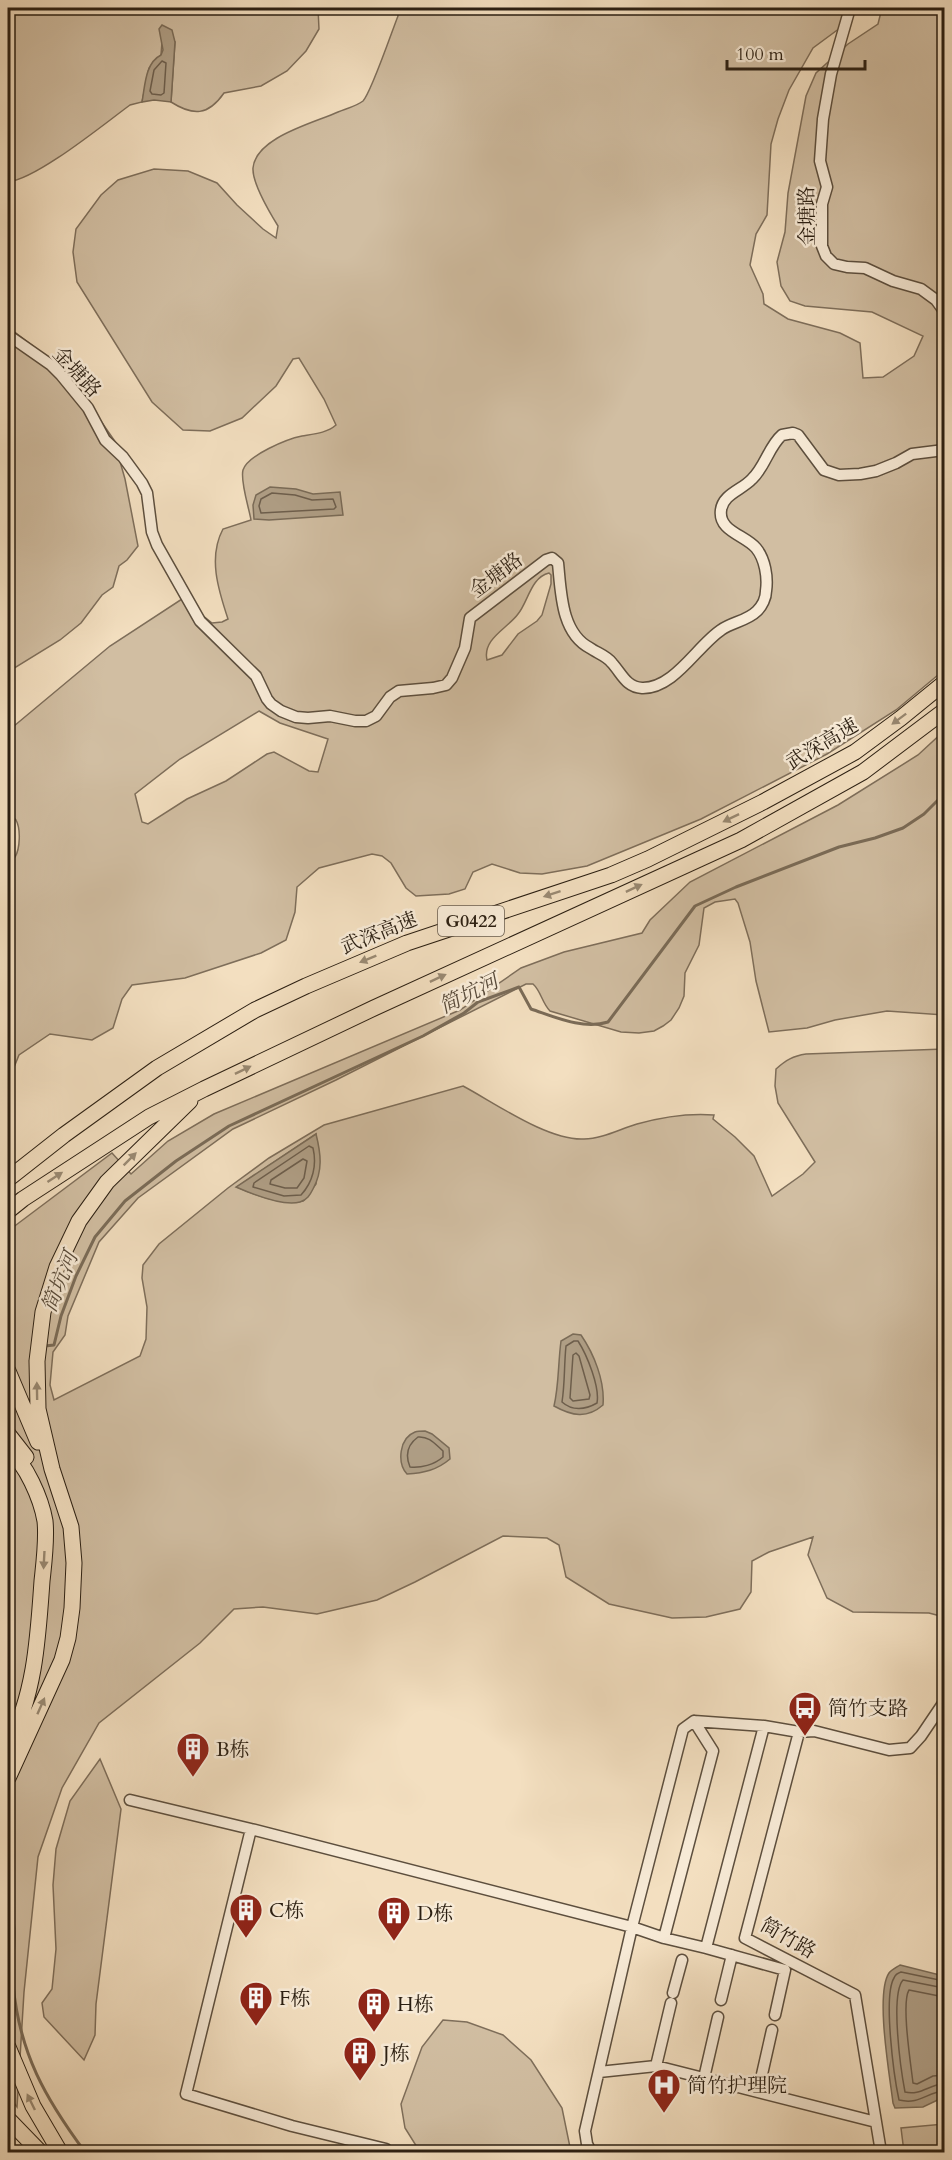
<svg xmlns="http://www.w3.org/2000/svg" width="952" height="2160" font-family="Cardo,'Noto Serif SC',serif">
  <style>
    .green { fill: #d1bea2; stroke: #7e6e5a; stroke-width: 1.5; fill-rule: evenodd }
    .water { fill: #af9e85; stroke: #7a6b57; stroke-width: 1.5 }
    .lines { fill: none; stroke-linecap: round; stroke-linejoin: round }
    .shore { stroke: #6d5e4c; stroke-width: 1.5 }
    .stream { stroke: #7a6b57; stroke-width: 3 }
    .minor-casing { stroke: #5d4f3e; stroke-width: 13 }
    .highway-casing { stroke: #2b1f12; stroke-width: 17 }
    .minor { stroke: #f7ead6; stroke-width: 10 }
    .highway { stroke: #f3dfc0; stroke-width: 15 }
    .rail-casing { stroke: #2b1f12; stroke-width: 5 }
    .rail { stroke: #f7ead6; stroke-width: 3; stroke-dasharray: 9; stroke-linecap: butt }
    .oneway { fill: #998972 }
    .labels { text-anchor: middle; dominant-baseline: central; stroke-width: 5; stroke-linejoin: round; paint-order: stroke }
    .shield { fill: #f7ead6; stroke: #685c4d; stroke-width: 1.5 }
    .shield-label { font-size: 18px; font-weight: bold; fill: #2b1f12 }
    .street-label { font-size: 20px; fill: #2b1f12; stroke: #f7ead6 }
    .poi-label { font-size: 20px; fill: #2b1f12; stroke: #f7ead6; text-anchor: start }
    .water-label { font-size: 21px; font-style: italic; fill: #594b3a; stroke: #f7ead6 }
  </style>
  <rect width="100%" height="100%" fill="#f3dfc0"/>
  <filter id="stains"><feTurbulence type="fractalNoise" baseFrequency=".00333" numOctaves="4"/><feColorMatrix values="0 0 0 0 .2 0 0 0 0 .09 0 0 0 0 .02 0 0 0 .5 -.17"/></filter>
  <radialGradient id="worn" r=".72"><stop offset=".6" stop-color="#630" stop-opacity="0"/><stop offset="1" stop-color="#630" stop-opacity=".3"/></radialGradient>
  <!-- green -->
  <path class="green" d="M8,8H318L319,29L306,51L287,71L261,86L224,93C208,116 193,116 171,102L175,42H162L161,55L149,68L142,102L130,105C104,124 37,179 8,182Z
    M397,8H859L840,28L813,48L789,90L778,119L771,144L767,215L756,234L750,265L763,294L764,304L788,319L840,333L860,343L863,378L883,377L914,356L923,336L872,312L805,306L790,301L781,286L777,262L785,232L788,193L806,96L816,73L848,44L878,24L882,8H933L939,9L944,8V670L896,710L827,754L701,819L587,866L542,874L520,873L492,864L473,872L465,889L449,894L416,896L406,888L391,863L382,856L372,854L319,868L297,887L295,912L286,940L261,953L185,978L132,985L122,999L113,1028L92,1040L50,1034L19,1055L8,1082V858L15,857C20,849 21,829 16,820C14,817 10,815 8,813V731L110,646L182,599L212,623L222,622L228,619C218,589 208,557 223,529L251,520C249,508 240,481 243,470C248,455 287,439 302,436C314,434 327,433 336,425L324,399L299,358L293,359L276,386L242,418L210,431L183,430L152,402L77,282L73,252L76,229L101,195L118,180L154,169L188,171L217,183L237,205L263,229L276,238L278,226C270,213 252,183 253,168C256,137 314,123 338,112C345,109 357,106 363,101C371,93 392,31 398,16ZM549,573L551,575V584L542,615L537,621L518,634L502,655L487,660C482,639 508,628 518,614C528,602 531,577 549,573ZM259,711L280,723L328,739L318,772L309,771L274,752L267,754L226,781L187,799L148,824L142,822L135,794L180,759Z
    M8,327L58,365L89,404L123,453L119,458L125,479L138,546L127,560L119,566L113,587L102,595L81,623L60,640L8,672Z
    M944,731V1015L887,1011L835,1020L807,1028L769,1032L756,981L750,942L738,903L735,899L715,902L704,908L699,945L685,973L684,996L679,1008L671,1020L663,1026L654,1031L639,1033L621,1032L550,1011C542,1003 541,991 533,984H526L336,1080L233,1129L138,1198L99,1242L68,1316L65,1335L53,1352L50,1385L54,1400L140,1356L146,1339L147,1307L142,1278L143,1265L159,1244L228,1188L269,1158L324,1125L463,1086C495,1103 548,1141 584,1139C602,1139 620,1129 637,1124C662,1117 688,1113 714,1115L713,1119L735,1137L754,1156L772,1196L803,1174L815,1162L778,1103L775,1086L776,1069C786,1060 793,1056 806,1054L944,1049V1617L929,1613L853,1612L827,1598L808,1555L813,1537L769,1552L752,1561L751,1592L740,1609L706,1617L672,1618L609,1604L566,1577L559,1545L547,1538L503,1536L415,1582L377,1600L317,1614L263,1607L234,1609L200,1643L99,1723L62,1788L38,1857L24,1992L17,2107L8,2095V1231L112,1153L131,1174L168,1141L214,1114L460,1010L521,968L564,952L642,933L650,920L690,882L838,805L918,755ZM316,1134V1184L303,1201C281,1205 257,1196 237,1187Z
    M100,1759L121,1809L96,2004L95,2035L84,2060L44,2017L42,2003L52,1989L56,1949L53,1885L56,1849L70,1801Z
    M443,2020L467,2022L503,2035L531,2060L562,2108L571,2152H420L405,2128L401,2104L422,2047Z
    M944,2124V2152H904L901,2128Z"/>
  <!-- water -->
  <path class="water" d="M162,25L172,30L175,42L171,102L154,100L142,102C145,86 145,63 161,55L163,50L159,29Z
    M270,487L296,489L313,494L340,492L343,515L269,520L254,519L253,505L256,495Z
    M316,1134C321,1154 323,1171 313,1189C310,1195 307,1200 300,1202C283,1207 252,1194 236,1187Z
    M573,1334L581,1335C594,1354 605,1381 603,1405C587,1419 572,1416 554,1406C559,1385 558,1363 561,1341Z
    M425,1431L432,1434L449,1448L450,1459C437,1470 424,1473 407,1474C397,1463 399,1438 415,1432C418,1431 421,1431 425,1431Z
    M900,1965L944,1976V2097L923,2107L895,2108L893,2103C890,2077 875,1994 889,1973C891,1970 897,1967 900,1965Z"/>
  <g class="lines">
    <!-- shore -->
    <path class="shore" d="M162,61L166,63L164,93L161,95L152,94L150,91L154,70Z
      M272,493L295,495L312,500L333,499L336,507L334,509L261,513L259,506L261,499Z
      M309,1146L313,1148C317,1165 313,1182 301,1195L284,1196L253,1187L254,1183Z
      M303,1159L307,1161L304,1178L297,1188H285L270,1184L271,1180Z
      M574,1341H578C587,1355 600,1387 597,1403C585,1410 572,1411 562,1402C565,1383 564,1365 566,1346Z
      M576,1353L579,1356L590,1395L589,1399L573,1401L570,1398L573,1355Z
      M418,1437C429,1436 435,1444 443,1451V1457C434,1465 421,1468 410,1467C405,1455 407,1445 418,1437Z
      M944,1981L901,1972C898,1973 895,1975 894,1978C883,1996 894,2077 899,2100C920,2105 927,2092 944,2091
      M944,1988L903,1980C890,1995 901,2071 905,2092C920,2096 930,2084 944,2084
      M944,1997L909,1990C901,2003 911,2065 913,2083L917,2084L933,2076L944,2075"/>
    <!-- stream -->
    <path class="stream" d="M45,1346L54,1345L61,1316L76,1276L95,1237L125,1201L176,1161L229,1126L423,1036L464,1013L478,1002L519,987L531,1009C555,1017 583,1030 608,1022L695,906L736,887L839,847L875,838L903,828L924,814L944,794
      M8,1903C20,1928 10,1958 13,1985C20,2054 45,2098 85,2152"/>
    <!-- minor casing -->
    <g class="minor-casing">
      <path id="minor" d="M850,8L831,74L823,119L820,161L827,187L822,204V246L826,256L834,264L847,267L865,268L893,281L921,289L936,300L944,311
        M8,335L51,365L61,375L88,408L105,440L123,457L142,483L147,493L152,532L157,545L200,621L256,676L267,699L271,704L281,711L296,717L308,718L330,716L355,721H366L376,716L390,697L399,691L433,688L446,685L452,678L465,648L470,618L546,560L552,558L558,563C561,592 561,633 590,648C597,653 607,656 612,663C622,674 626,687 642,688C674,689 697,646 721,630C732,622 747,621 757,611C762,606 766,598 766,591C768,577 765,559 756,548C745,535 718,531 721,510C723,494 742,490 752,479C765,467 769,446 782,435L793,433L798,435L824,470L839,475L860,474L876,471L896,463L912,454L944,450
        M799,1732L745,1938L855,1995L881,2152
        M130,1800L251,1829L632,1927L664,1938L706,1948L764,1726
        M251,1829L186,2094L292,2126L386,2149L385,2152
        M664,1938L713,1751L694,1721
        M706,1948L785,1970L775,2015
        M673,1993L682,1960
        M721,2000L732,1955
        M656,2066L671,2003
        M599,2072L656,2066L876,2122
        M704,2078L718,2017
        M758,2092L772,2030
        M591,2152L587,2144L585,2131L632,1927L683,1729L694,1721L764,1726L799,1732L814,1731L889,1750L910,1748L921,1736L944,1702"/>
    </g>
    <!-- highway casing -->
    <g class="highway-casing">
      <path id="highway" d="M8,1179L64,1135L157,1068L255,1010L306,986L407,943L611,875L648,859L763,802L855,752L901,718L944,683
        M8,1211L23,1199L149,1117L204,1089L374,1008L741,840L863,772L944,711
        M8,1371L38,1442
        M8,1434L26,1457
        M8,1449C26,1464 41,1498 45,1521C47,1540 44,1562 42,1581C38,1638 35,1695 8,1746
        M8,1778L62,1660L68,1638L72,1608L74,1563L71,1527L52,1469L38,1409L37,1361L43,1312L57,1267L79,1221L107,1182L190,1101
        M8,2047L33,2106L60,2152
        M8,2119L40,2152"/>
    </g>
    <!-- minor -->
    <use href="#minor" class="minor"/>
    <!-- highway -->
    <use href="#highway" class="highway"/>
    <!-- rail casing -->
    <g class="rail-casing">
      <path id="rail" d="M8,2145L14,2152"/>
    </g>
    <!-- rail -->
    <use href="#rail" class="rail"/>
  </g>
  <!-- one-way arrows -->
  <defs><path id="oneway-solid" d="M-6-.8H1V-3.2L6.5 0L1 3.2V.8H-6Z" transform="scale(1.5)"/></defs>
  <g class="oneway">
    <use href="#oneway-solid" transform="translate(899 719) rotate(143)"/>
    <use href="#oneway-solid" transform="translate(731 818) rotate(154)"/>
    <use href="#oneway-solid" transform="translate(634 888) rotate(-25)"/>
    <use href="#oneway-solid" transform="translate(552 894) rotate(162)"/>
    <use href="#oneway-solid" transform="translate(368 959) rotate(158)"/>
    <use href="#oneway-solid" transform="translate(438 978) rotate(-25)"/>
    <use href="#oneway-solid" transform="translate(243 1070) rotate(-26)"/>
    <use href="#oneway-solid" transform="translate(130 1159) rotate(-45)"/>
    <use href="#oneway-solid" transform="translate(55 1177) rotate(-33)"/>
    <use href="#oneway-solid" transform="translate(37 1391) rotate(-91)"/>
    <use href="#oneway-solid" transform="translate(44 1560) rotate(93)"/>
    <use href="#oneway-solid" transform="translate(41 1706) rotate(-66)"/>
    <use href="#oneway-solid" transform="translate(31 2102) rotate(-116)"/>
  </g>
  <!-- icons -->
  <defs>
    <g id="bus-pin" transform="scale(1.725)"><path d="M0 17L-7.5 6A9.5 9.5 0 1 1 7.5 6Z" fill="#8f2418" stroke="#f7ead6"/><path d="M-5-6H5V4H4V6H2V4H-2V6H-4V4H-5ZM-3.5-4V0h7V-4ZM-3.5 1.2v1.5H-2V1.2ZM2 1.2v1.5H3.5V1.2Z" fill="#fff"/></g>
    <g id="building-pin" transform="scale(1.725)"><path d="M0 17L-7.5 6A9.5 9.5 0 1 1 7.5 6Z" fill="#8f2418" stroke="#f7ead6"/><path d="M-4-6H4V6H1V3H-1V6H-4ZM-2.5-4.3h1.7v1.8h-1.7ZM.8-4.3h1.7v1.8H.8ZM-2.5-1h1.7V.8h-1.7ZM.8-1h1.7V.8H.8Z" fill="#fff"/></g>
    <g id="hospital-pin" transform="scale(1.725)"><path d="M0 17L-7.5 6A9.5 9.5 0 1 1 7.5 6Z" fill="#8f2418" stroke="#f7ead6"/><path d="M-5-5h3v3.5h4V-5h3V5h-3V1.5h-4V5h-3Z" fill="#fff"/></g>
  </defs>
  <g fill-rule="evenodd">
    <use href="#bus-pin" x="805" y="1708"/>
    <use href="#building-pin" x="193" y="1749"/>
    <use href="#building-pin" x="246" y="1910"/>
    <use href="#building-pin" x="394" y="1913"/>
    <use href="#building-pin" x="256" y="1998"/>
    <use href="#building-pin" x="374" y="2004"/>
    <use href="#building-pin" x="360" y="2053"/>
    <use href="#hospital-pin" x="664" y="2085"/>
  </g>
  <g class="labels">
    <!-- shield labels -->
    <rect class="shield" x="438" y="906" width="66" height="30" rx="4.5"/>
    <g class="shield-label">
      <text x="471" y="921">G0422</text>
    </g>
    <!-- street labels -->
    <g class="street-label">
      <text transform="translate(807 216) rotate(-91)">金塘路</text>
      <text transform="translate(77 372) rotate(47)">金塘路</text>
      <text transform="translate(496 575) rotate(-37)">金塘路</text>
      <text transform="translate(822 744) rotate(-31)">武深高速</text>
      <text transform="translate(379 933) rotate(-22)">武深高速</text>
      <text transform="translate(788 1938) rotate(30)">简竹路</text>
    </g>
    <!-- poi labels -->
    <g class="poi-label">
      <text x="828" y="1708">简竹支路</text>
      <text x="216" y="1749">B栋</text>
      <text x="269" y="1910">C栋</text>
      <text x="417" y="1913">D栋</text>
      <text x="279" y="1998">F栋</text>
      <text x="397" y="2004">H栋</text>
      <text x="383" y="2053">J栋</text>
      <text x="687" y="2085">简竹护理院</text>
    </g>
    <!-- water labels -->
    <g class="water-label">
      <text transform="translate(469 994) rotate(-26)">简坑河</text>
      <text transform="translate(60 1282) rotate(-68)">简坑河</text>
    </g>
  </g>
  <!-- margin -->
  <rect width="952" height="2160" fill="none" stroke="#f3dfc0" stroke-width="30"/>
  <rect x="9" y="9" width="934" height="2142" fill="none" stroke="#2b1f12" stroke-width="3"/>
  <rect x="15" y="15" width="922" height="2130" fill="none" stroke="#2b1f12" stroke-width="1.5"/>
  <!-- scale -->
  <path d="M727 60v9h138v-9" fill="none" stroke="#2b1f12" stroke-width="3"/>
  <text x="736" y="60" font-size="18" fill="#2b1f12" stroke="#f7ead6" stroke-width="4.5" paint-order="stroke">100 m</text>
  <rect width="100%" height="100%" filter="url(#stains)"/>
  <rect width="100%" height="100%" fill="url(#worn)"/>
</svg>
